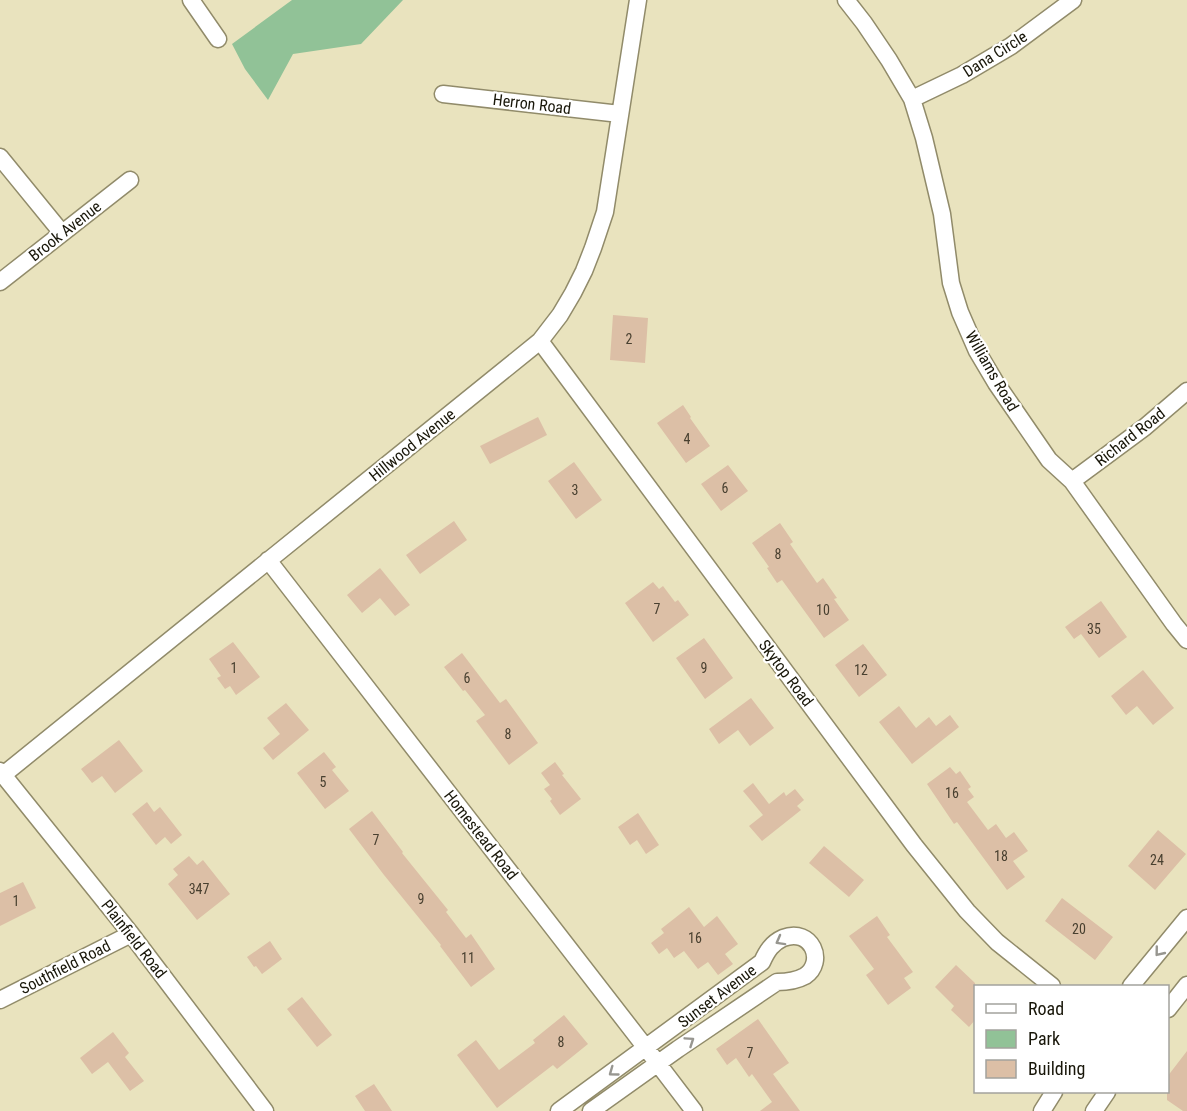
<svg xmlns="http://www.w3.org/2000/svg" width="1187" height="1111" font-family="'Roboto Condensed',sans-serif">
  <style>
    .green { fill: #91c297 }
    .building { fill: #dcbfa6 }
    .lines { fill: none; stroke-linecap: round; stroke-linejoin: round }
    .minor-casing { stroke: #918b6a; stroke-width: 19 }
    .minor { stroke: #fff; stroke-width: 16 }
    .oneway { stroke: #979690 }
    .labels { text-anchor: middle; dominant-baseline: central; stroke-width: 4.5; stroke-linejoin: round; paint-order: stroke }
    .number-label { font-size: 14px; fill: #494030 }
    .street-label { font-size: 16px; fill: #181609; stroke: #fff }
  </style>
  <rect width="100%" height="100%" fill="#e9e3be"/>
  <!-- green -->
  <path class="green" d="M292,0H403L361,44L293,54L268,100L245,69L232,44Z"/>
  <!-- building -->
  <path class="building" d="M613,315L648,318L645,363L610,360Z
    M683,405L691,417L690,418L710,446L686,463L657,423Z
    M538,417L547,435L490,464L480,446Z
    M574,462L602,500L576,519L548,481Z
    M728,465L748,491L721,511L701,484Z
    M454,521L467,540L420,574L406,555Z
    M780,523L793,542L790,544L817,583L823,578L837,598L834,599L849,620L824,638L782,580L777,583L767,568L769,567L752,543Z
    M380,568L410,605L395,616L380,598L362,613L347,595Z
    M653,582L659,589L663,586L675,602L678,600L689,615L653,642L625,603Z
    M1101,601L1127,637L1099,658L1081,634L1074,639L1065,627Z
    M704,638L733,678L705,699L676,658Z
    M233,642L260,677L236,695L230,686L225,689L217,678L221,676L209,659Z
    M863,644L887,675L859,697L835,665Z
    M462,653L500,703L506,699L538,743L509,765L476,721L485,715L465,690L463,691L444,667Z
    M1143,670L1174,708L1153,725L1137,706L1126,715L1111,696Z
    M751,698L774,728L750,746L738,730L719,744L709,729Z
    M286,703L309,730L273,760L263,748L280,734L267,718Z
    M899,706L916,728L929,717L936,726L950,715L959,727L912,764L879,722Z
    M119,740L143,771L115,793L102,776L92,783L81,769Z
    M324,752L336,767L332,770L349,791L325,809L297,773Z
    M555,762L564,774L562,775L581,799L560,815L550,801L552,799L544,789L550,785L541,773Z
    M950,767L956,774L960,771L971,787L968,789L974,797L967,802L988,830L996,824L1006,838L1014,832L1028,851L1013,861L1025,877L1007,890L957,822L954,824L927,784Z
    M753,783L769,804L784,792L786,796L795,789L804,800L797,806L801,810L762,841L749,826L763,815L743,791Z
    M147,802L154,812L160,807L182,835L171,844L165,837L156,845L132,814Z
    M372,811L403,852L402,853L448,910L446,912L466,938L471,934L495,969L471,987L440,946L441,945L384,875L349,829Z
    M638,813L659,845L646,854L637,840L630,845L618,827Z
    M1158,830L1186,854L1155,890L1128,866Z
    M824,846L864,880L849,897L809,863Z
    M189,856L197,865L203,860L230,894L197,920L168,884L178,875L173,869Z
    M23,882L36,908L0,926V893Z
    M1062,898L1113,937L1095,960L1045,921Z
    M689,907L704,927L717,916L738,944L725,954L733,964L718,975L708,962L698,969L684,951L674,958L667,948L659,954L651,943L664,933L661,929Z
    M877,916L890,935L887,937L913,972L904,978L911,988L888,1005L866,975L874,969L849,936Z
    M270,941L282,959L262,974L256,966L254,967L247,957Z
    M956,965L975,983V1020L969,1027L951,1010L954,1006L935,987Z
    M302,997L332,1035L317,1047L287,1009Z
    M564,1015L588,1044L557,1069L553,1065L497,1108L457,1055L476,1040L499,1070L535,1043L533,1040Z
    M758,1019L789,1063L773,1074L800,1111H760L772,1102L752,1074L749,1077L736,1058L727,1065L716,1049Z
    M113,1032L129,1053L125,1057L144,1081L130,1091L108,1062L92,1074L80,1058Z
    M1187,1051V1111H1183L1167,1100V1077Z
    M374,1084L392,1111H365L355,1096Z"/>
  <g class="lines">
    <!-- minor casing -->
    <g class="minor-casing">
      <path id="minor" d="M191,0L218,39
        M846,0L864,23L889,60L912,99L924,138L942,214L951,283L960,312L977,351L996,383L1049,460L1072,481L1174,624L1187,640
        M443,94L620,114
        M912,99L962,75L1011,46L1073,0
        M0,157L62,233
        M0,282L130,180
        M540,341L914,845L967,911L997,942L1052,986
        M1072,481L1145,427L1187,391
        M268,560L646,1048L694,1111
        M0,771L131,934L265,1111
        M3,775L540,341L560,315L573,293L584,271L593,248L605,212L638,0
        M1131,986L1187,918
        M0,1000L131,934
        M1168,1009L1187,985
        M559,1111L762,962C767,951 772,943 783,938C812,927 826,962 805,976C796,981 786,982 777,982L678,1049L591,1111
        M1042,1111L1054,1092
        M1094,1111L1107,1092"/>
    </g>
    <!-- minor -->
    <use href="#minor" class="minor"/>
  </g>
  <!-- one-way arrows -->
  <defs><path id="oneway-chevron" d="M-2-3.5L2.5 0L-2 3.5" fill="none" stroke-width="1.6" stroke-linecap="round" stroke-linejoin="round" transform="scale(1.5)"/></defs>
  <g class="oneway">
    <use href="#oneway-chevron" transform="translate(780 941) rotate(151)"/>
    <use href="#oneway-chevron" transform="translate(1159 952) rotate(129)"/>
    <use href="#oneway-chevron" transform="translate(690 1041) rotate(-34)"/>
    <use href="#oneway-chevron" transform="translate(613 1072) rotate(144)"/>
  </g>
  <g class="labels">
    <!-- number labels -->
    <g class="number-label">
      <text x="629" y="339">2</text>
      <text x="687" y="439">4</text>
      <text x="725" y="488">6</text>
      <text x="575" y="490">3</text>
      <text x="778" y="554">8</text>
      <text x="657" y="609">7</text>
      <text x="823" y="610">10</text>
      <text x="1094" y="629">35</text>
      <text x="234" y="668">1</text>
      <text x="704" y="668">9</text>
      <text x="861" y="670">12</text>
      <text x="467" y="678">6</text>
      <text x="508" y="734">8</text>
      <text x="323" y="782">5</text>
      <text x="952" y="793">16</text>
      <text x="376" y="840">7</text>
      <text x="1001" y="856">18</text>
      <text x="1157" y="860">24</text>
      <text x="199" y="889">347</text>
      <text x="421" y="899">9</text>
      <text x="16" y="901">1</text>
      <text x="1079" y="929">20</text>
      <text x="695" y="938">16</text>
      <text x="468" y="958">11</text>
      <text x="561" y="1042">8</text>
      <text x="750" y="1053">7</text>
    </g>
    <!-- street labels -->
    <g class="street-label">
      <text transform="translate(995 54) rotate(-32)">Dana Circle</text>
      <text transform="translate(532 104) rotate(7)">Herron Road</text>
      <text transform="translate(65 231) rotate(-38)">Brook Avenue</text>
      <text transform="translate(992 371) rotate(60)">Williams Road</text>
      <text transform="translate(1130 437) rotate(-38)">Richard Road</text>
      <text transform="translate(412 445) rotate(-39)">Hillwood Avenue</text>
      <text transform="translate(786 673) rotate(53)">Skytop Road</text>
      <text transform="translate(481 835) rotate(52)">Homestead Road</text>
      <text transform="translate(134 939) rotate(52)">Plainfield Road</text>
      <text transform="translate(65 967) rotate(-27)">Southfield Road</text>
      <text transform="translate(717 996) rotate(-37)">Sunset Avenue</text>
    </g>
  </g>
  <!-- legend -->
  <rect x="974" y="985" width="195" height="108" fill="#ffffff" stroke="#a3a29d" stroke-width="1.5"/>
  <rect x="986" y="1004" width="30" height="9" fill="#ffffff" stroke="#a3a29d" stroke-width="1.5"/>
  <text x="1028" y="1015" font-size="18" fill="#181609">Road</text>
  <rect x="986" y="1030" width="30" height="18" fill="#91c297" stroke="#a3a29d" stroke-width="1.5"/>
  <text x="1028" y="1045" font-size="18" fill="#181609">Park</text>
  <rect x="986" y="1060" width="30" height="18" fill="#dcbfa6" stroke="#a3a29d" stroke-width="1.5"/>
  <text x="1028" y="1075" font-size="18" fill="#181609">Building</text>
</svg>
